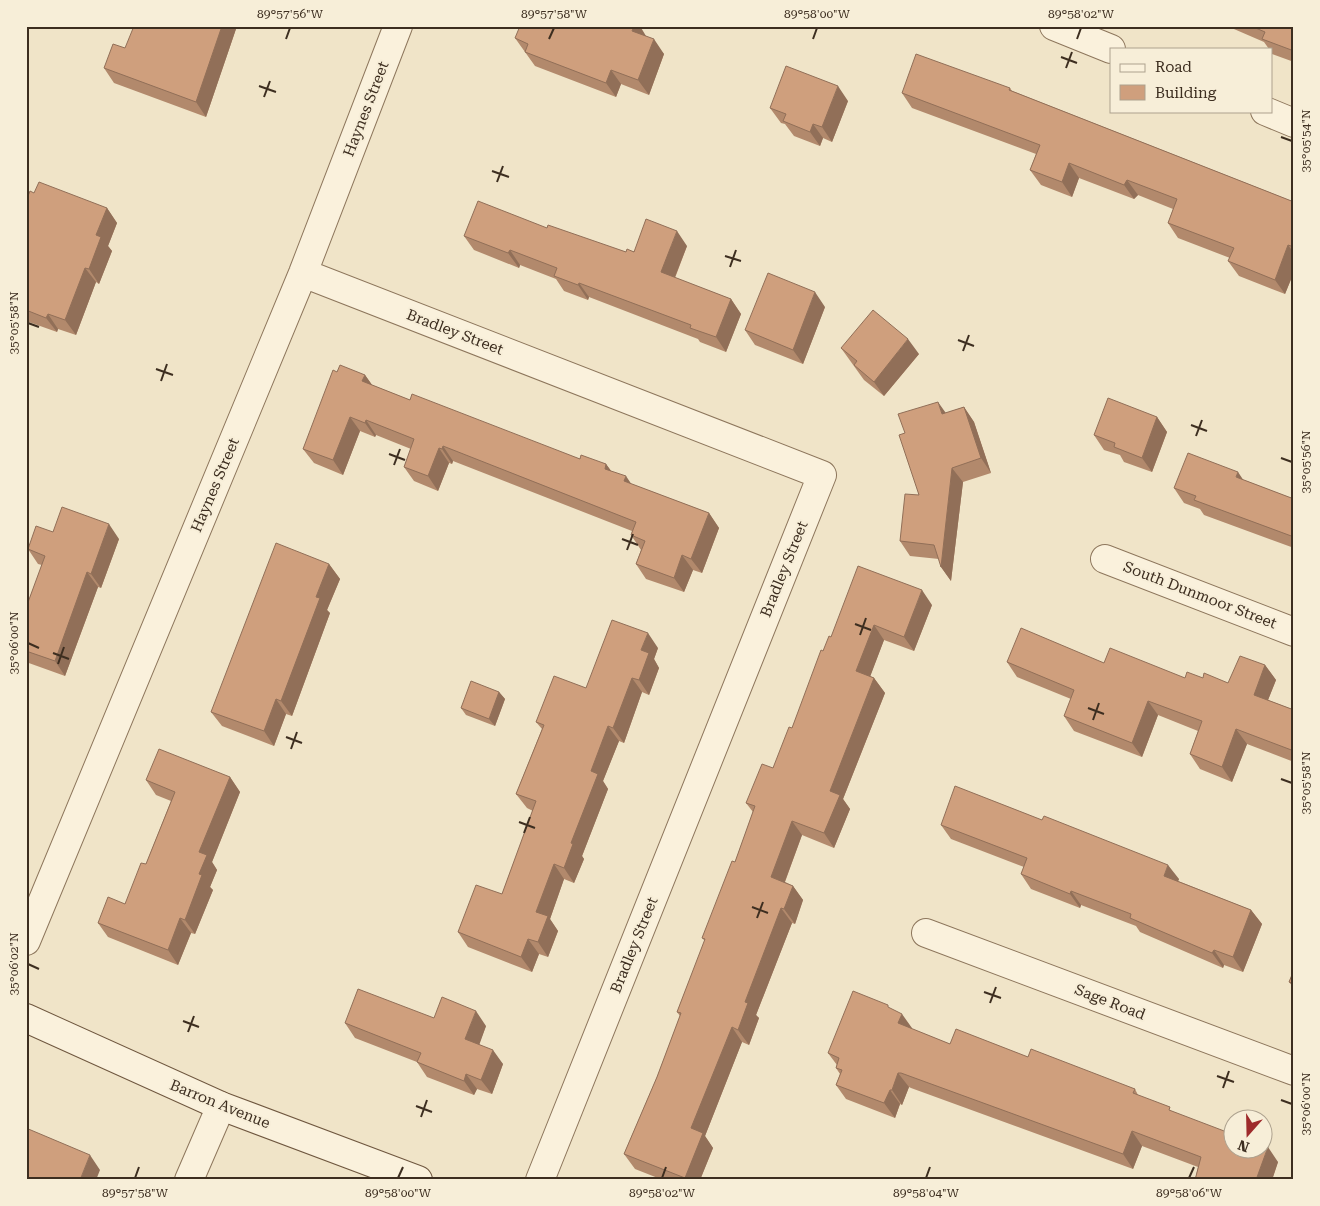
<svg xmlns="http://www.w3.org/2000/svg" width="1320" height="1206" font-family="'Roboto Serif',serif">
  <style>
    .lines { fill: none; stroke-linecap: round; stroke-linejoin: round }
    .minor-casing { stroke: #8d765c; stroke-width: 30 }
    .secondary-casing { stroke: #6f573f; stroke-width: 30 }
    .minor { stroke: #faf1dc; stroke-width: 28 }
    .secondary { stroke: #faf1dc; stroke-width: 28 }
    .wall { fill: #b2896c }
    .shaded-wall { fill: #916f58 }
    .building { fill: #cf9f7d; stroke: #916f58 }
    .ticks { fill: none; stroke: #3d2e20; stroke-width: 2 }
    .labels { text-anchor: middle; dominant-baseline: central; stroke-width: 4; stroke-linejoin: round; paint-order: stroke }
    .street-label { font-size: 15px; fill: #3d2e20; stroke: #f7eed8 }
    .neatline { fill: none; stroke: #3d2e20; stroke-width: 2 }
    .ticks-label { font-size: 12px; text-anchor: middle; fill: #3d2e20 }
  </style>
  <rect width="100%" height="100%" fill="#f0e4c8"/>
  <g class="lines">
    <!-- minor casing -->
    <g class="minor-casing">
      <path id="minor" d="M1054,26L1111,49
        M1265,111L1294,123
        M303,273L822,475L540,1180
        M1105,559L1294,632
        M926,933L1294,1071
        M26,941L303,273L398,26
        M189,1180L221,1106"/>
    </g>
    <!-- secondary casing -->
    <g class="secondary-casing">
      <path id="secondary" d="M26,1018L221,1106L418,1180"/>
    </g>
    <!-- minor -->
    <use href="#minor" class="minor"/>
    <!-- secondary -->
    <use href="#secondary" class="secondary"/>
  </g>
  <!-- wall -->
  <path class="wall" d="M237,26L206,117L114,83L104,68L125,48Z
    M1227,26H1294V62L1272,54L1271,52V49H1269L1264,42Z
    M646,36L664,54L649,95L621,84L616,97L535,66L515,38Z
    M1010,88L1012,91L1294,202V272L1285,294L1239,276L1228,261L1230,258L1178,238L1168,223L1173,209L1138,195L1134,199L1079,178L1072,197L1041,185L1030,170L1036,154L912,108L902,93Z
    M848,101L832,142L823,138L820,146L794,136L785,124L781,123L770,108Z
    M34,193L107,208L117,223L108,246L112,251L99,284L96,282L76,335L58,329L57,332L26,321V201Z
    M547,228L626,252L687,246L675,278L731,299L741,314L726,352L700,342L698,339L589,297L588,300L564,291L556,279L520,265L519,268L474,250L464,236Z
    M825,307L803,364L755,345L745,330Z
    M841,348L919,354L884,396L864,380Z
    M337,372L365,375L372,385L410,400L580,459L606,464L611,471L631,484L709,513L719,528L702,573L693,570L684,592L646,579L636,564L641,550L631,535L632,531L453,461L452,464L449,463L438,491L414,481L404,467L411,449L376,435L375,437L360,431L343,475L314,463L303,449Z
    M964,407L974,422L991,473L963,482L951,581L941,567L939,559L910,556L900,541L919,495L905,433L946,413Z
    M1157,417L1167,432L1152,472L1124,462L1120,455L1104,450L1094,435Z
    M1244,480L1294,499V548L1204,515L1200,509L1184,503L1174,488Z
    M53,532L119,539L101,588L98,587L65,676L26,662V604L27,605L42,565L38,564L28,549Z
    M329,564L340,579L327,610L330,613L292,716L286,714L274,746L222,726L211,712Z
    M932,605L914,651L884,640L870,676L874,678L885,693L843,799L850,809L834,848L802,835L785,882L793,886L803,900L795,924L792,923L756,1015L759,1018L749,1045L742,1042L705,1136L713,1148L700,1180H663L635,1169L624,1154L657,1077L680,1016L677,1012L705,941L702,938L735,862L753,812L746,803L773,768L792,728L823,651L831,637Z
    M658,648L654,659L659,668L649,695L642,692L624,743L619,741L603,781L608,789L582,856L584,859L574,883L564,879L550,919L558,931L548,957L539,954L532,972L468,947L458,932L502,894L533,811L527,808L516,794L542,729L536,722L586,688Z
    M1007,662L1104,663L1185,678H1203L1228,683L1265,665L1276,680L1268,700L1294,710V762L1247,744L1232,782L1200,769L1190,754L1198,731L1158,715L1142,757L1074,731L1064,716L1071,699L1017,677Z
    M499,692L505,699L495,726L466,715L461,708Z
    M230,777L240,792L212,862L217,870L210,887L213,890L195,934L191,933L178,965L108,937L98,923L125,904L146,864L171,801L156,795L146,780Z
    M941,825L1179,879L1178,881L1251,910L1262,924L1243,972L1224,965L1223,968L1140,932L1136,926L1081,905L1080,908L1031,889L1021,874L1024,867L951,839Z
    M1294,970V988L1289,982Z
    M891,1009L912,1029L950,1044L1028,1057L1135,1089L1138,1095L1278,1162L1272,1180H1195L1198,1167L1142,1146L1133,1169L911,1088L909,1087L902,1105L900,1104L895,1118L846,1099L836,1085L840,1074L836,1068L837,1065L828,1053Z
    M434,1018L486,1026L479,1044L503,1064L492,1094L477,1089L474,1095L427,1077L417,1062L355,1038L345,1023Z"/>
  <!-- shaded-wall -->
  <path class="shaded-wall" d="M222,26H237L206,117L196,102Z
    M634,26H640L646,36L642,45L632,31Z
    M654,39L664,54L649,95L638,80Z
    M611,70L621,84L616,97L606,83Z
    M838,86L848,101L832,142L822,127Z
    M813,124L823,138L820,146L810,132Z
    M1069,163L1079,178L1072,197L1062,182Z
    M1127,180L1138,195L1134,199L1124,185Z
    M107,208L117,223L108,246L112,251L99,284L89,269L96,235Z
    M677,231L687,246L671,287L661,272Z
    M1288,245L1294,253V272L1285,294L1275,280Z
    M510,250L520,265L519,268L508,253Z
    M85,268L96,282L76,335L65,320Z
    M579,283L589,297L588,300L578,285Z
    M815,292L825,307L803,364L793,350Z
    M731,299L741,314L726,352L716,337Z
    M48,314L58,329L57,332L46,318Z
    M908,339L919,354L884,396L874,382Z
    M365,375L375,389L362,381Z
    M938,402L948,416L942,414Z
    M964,407L974,422L991,473L981,458Z
    M350,417L360,431L343,475L333,460Z
    M1157,417L1167,432L1152,472L1142,458Z
    M366,420L376,435L375,437L365,423Z
    M443,446L453,461L452,464L442,449Z
    M439,448L449,463L438,491L428,476Z
    M606,464L617,479L605,469Z
    M952,468L963,482L951,581L941,567Z
    M1238,472L1248,487L1236,477Z
    M626,476L636,491L624,481Z
    M709,513L719,528L702,573L691,559Z
    M109,524L119,539L101,588L91,574Z
    M682,555L693,570L684,592L674,578Z
    M329,564L340,579L327,610L330,613L292,716L281,701L316,597Z
    M87,572L98,587L65,676L55,661Z
    M922,590L932,605L914,651L904,637Z
    M874,625L884,640L867,685L856,671Z
    M648,633L658,648L654,659L659,668L649,695L639,680L641,650Z
    M1265,665L1276,680L1264,710L1254,695Z
    M632,678L642,692L624,743L613,728Z
    M874,678L885,693L843,799L850,809L834,848L824,833L830,791Z
    M499,692L505,699L495,726L489,719Z
    M276,699L286,714L274,746L264,731Z
    M1148,701L1158,715L1142,757L1132,743Z
    M608,726L619,741L603,781L608,789L582,856L584,859L574,883L564,868L591,771Z
    M1236,729L1247,744L1232,782L1222,767Z
    M230,777L240,792L212,862L217,870L210,887L213,890L195,934L185,920L199,874V852Z
    M792,821L802,835L781,892L771,877Z
    M554,864L564,879L550,919L558,931L548,957L538,942L536,912Z
    M1168,865L1179,879L1174,891L1164,876Z
    M793,886L803,900L795,924L784,909Z
    M1071,891L1081,905L1080,908L1070,894Z
    M781,908L792,923L756,1015L759,1018L749,1045L738,1030L745,1002Z
    M1251,910L1262,924L1243,972L1233,957Z
    M180,918L191,933L178,965L168,950Z
    M528,939L539,954L532,972L521,957Z
    M1214,950L1224,965L1223,968L1212,953Z
    M476,1011L486,1026L476,1054L465,1039Z
    M902,1014L912,1028L908,1038L898,1023Z
    M732,1027L742,1042L705,1136L713,1148L700,1180H686L685,1178L691,1128Z
    M493,1050L503,1064L492,1094L481,1080Z
    M898,1073L909,1087L902,1105L892,1090Z
    M466,1074L477,1089L474,1095L464,1081Z
    M890,1090L900,1104L895,1118L884,1103Z
    M1132,1131L1142,1146L1133,1169L1123,1154Z
    M1268,1147L1278,1162L1272,1180H1256Z
    M90,1155L100,1170L96,1180H80Z"/>
  <!-- building -->
  <path class="building" d="M134,26H222L196,102L104,68L113,44L125,48Z
    M520,26H634L632,31L654,39L638,80L611,70L606,83L525,52L528,44L515,38Z
    M1251,26H1294V51L1262,39L1265,32Z
    M916,54L1010,88L1009,90L1294,202V247L1288,245L1275,280L1228,261L1234,248L1168,223L1177,199L1127,180L1124,185L1069,163L1062,182L1030,170L1040,145L902,93Z
    M786,66L838,86L822,127L813,124L810,132L783,121L786,114L770,108Z
    M39,182L107,208L96,235L101,237L89,269L85,268L65,320L48,314L46,318L26,310V201L30,191L34,193Z
    M478,201L547,228L548,225L626,252L627,249L634,252L646,219L677,231L661,272L731,299L716,337L690,328L691,325L579,283L578,285L554,276L557,268L510,250L508,253L464,236Z
    M768,273L815,292L793,350L745,330Z
    M873,310L908,339L874,382L854,365L857,361L841,348Z
    M340,365L365,375L362,381L410,400L412,394L580,459L581,455L606,464L605,469L626,476L624,481L709,513L691,559L682,555L674,578L636,564L645,541L631,535L636,522L443,446L442,449L439,448L428,476L404,467L414,439L366,420L365,423L350,417L333,460L303,449L333,370L337,372Z
    M1108,398L1157,417L1142,458L1114,447L1115,443L1094,435Z
    M938,402L942,414L964,407L981,458L952,468L941,567L934,545L900,541L905,494L919,495L899,435L905,433L898,414Z
    M1188,453L1238,472L1236,477L1294,499V537L1194,500L1196,496L1174,488Z
    M62,507L109,524L91,574L87,572L55,661L26,651V604L27,605L45,556L28,549L36,526L53,532Z
    M276,543L329,564L316,597L320,598L281,701L276,699L264,731L211,712Z
    M858,566L922,590L904,637L874,625L856,671L874,678L830,791L840,795L824,833L792,821L771,877L793,886L784,909L781,908L745,1002L748,1003L738,1030L732,1027L691,1128L703,1133L685,1178L624,1154L657,1077L681,1013L677,1012L705,939L702,938L732,861L735,862L755,806L746,803L762,764L773,768L789,727L792,728L821,650L823,651L829,636L831,637Z
    M612,620L648,633L641,650L649,653L639,680L632,678L613,728L608,726L591,771L598,774L571,843L573,844L564,868L554,864L536,912L548,916L538,942L528,939L521,957L458,932L476,885L502,894L536,801L516,794L544,725L536,722L554,676L586,688Z
    M1021,628L1104,663L1110,648L1185,678L1187,672L1203,678L1204,673L1228,683L1240,656L1265,665L1254,695L1294,710V751L1236,729L1222,767L1190,754L1202,721L1148,701L1132,743L1064,716L1074,690L1007,662Z
    M471,681L499,692L489,719L461,708Z
    M159,749L230,777L199,852L207,855L199,874L202,875L185,920L180,918L168,950L98,923L108,897L125,904L141,863L146,864L175,792L146,780Z
    M955,786L1042,820L1044,816L1168,865L1164,876L1251,910L1233,957L1214,950L1212,953L1130,918L1131,914L1071,891L1070,894L1021,874L1027,858L941,825Z
    M1294,970V984L1289,982Z
    M358,989L434,1018L442,997L476,1011L465,1039L493,1050L481,1080L466,1074L464,1081L417,1062L421,1053L345,1023Z
    M853,991L888,1005V1007L902,1014L898,1023L950,1044L956,1029L1028,1057L1031,1049L1135,1089L1133,1093L1170,1107L1169,1110L1232,1134V1148H1262V1145L1268,1147L1256,1180H1195L1201,1157L1132,1131L1123,1154L901,1073H898L892,1090H890L884,1103L836,1085L842,1070L836,1068L839,1058L828,1053Z
    M26,1128L90,1155L80,1180H26Z"/>
  <!-- ticks -->
  <path class="ticks" d="M286,39L290,28M549,39L554,28M813,39L817,28M1077,39L1081,28M1061,57L1077,63M1066,68L1072,52M259,86L276,92M264,97L270,81M1281,137L1292,141M492,171L509,177M497,182L503,166M725,256L741,261M730,267L736,250M28,323L39,327M958,340L974,346M963,351L969,335M156,369L173,375M161,381L167,364M1191,425L1207,431M1196,436L1202,420M389,454L405,460M1281,458L1292,462M394,465L400,449M622,539L638,545M627,550L633,534M855,624L871,630M860,635L866,618M28,643L39,648M53,653L69,659M58,664L64,647M1088,708L1104,714M1093,720L1099,703M286,737L302,743M291,749L297,732M1281,779L1292,783M519,822L535,828M524,833L530,817M752,907L768,913M757,918L763,902M28,964L39,969M984,992L1001,998M990,1003L996,987M183,1021L199,1027M188,1032L194,1016M1217,1076L1234,1082M1223,1088L1229,1071M1281,1100L1292,1104M416,1106L432,1112M421,1117L427,1100M135,1178L139,1167M398,1178L403,1167M662,1178L666,1167M926,1178L930,1167M1189,1178L1194,1167"/>
  <g class="labels">
    <!-- street labels -->
    <g class="street-label">
      <text transform="translate(366 109) rotate(-69)">Haynes Street</text>
      <text transform="translate(455 332) rotate(21)">Bradley Street</text>
      <text transform="translate(215 485) rotate(-67)">Haynes Street</text>
      <text transform="translate(784 569) rotate(-68)">Bradley Street</text>
      <text transform="translate(1200 595) rotate(21)">South Dunmoor Street</text>
      <text transform="translate(634 945) rotate(-68)">Bradley Street</text>
      <text transform="translate(1110 1002) rotate(21)">Sage Road</text>
      <text transform="translate(220 1104) rotate(22)">Barron Avenue</text>
    </g>
  </g>
  <!-- border -->
  <rect width="1320" height="1206" fill="none" stroke="#f7eed8" stroke-width="55"/>
  <!-- legend -->
  <rect x="1110" y="48" width="162" height="65" fill="#f7eed8" stroke="#ada18e"/>
  <rect x="1120" y="64" width="25" height="8" fill="#faf1dc" stroke="#ada18e"/>
  <text x="1155" y="72" font-size="15" fill="#3d2e20">Road</text>
  <rect x="1120" y="85" width="25" height="15" fill="#cf9f7d" stroke="#ada18e"/>
  <text x="1155" y="98" font-size="15" fill="#3d2e20">Building</text>
  <!-- north arrow -->
  <g transform="translate(1248 1134) rotate(200)"><circle r="24" fill="#f7eed8" stroke="#ada18e"/>
  <path d="M0-4L9 19L0 12L-9 19Z" fill="#9e2a2b"/>
  <text y="-8" font-size="14" font-weight="bold" text-anchor="middle" fill="#3d2e20">N</text>
  </g>
  <rect x="28" y="28" width="1264" height="1150" class="neatline"/>
  <g class="ticks-label">
    <text x="290" y="18">89°57'56"W</text>
    <text x="554" y="18">89°57'58"W</text>
    <text x="817" y="18">89°58'00"W</text>
    <text x="1081" y="18">89°58'02"W</text>
    <text transform="translate(1306 141) rotate(-90)" y="4">35°05'54"N</text>
    <text transform="translate(14 323) rotate(-90)" y="4">35°05'58"N</text>
    <text transform="translate(1306 462) rotate(-90)" y="4">35°05'56"N</text>
    <text transform="translate(14 643) rotate(-90)" y="4">35°06'00"N</text>
    <text transform="translate(1306 783) rotate(-90)" y="4">35°05'58"N</text>
    <text transform="translate(14 964) rotate(-90)" y="4">35°06'02"N</text>
    <text transform="translate(1306 1104) rotate(-90)" y="4">35°06'00"N</text>
    <text x="135" y="1197">89°57'58"W</text>
    <text x="398" y="1197">89°58'00"W</text>
    <text x="662" y="1197">89°58'02"W</text>
    <text x="926" y="1197">89°58'04"W</text>
    <text x="1189" y="1197">89°58'06"W</text>
  </g>
</svg>
